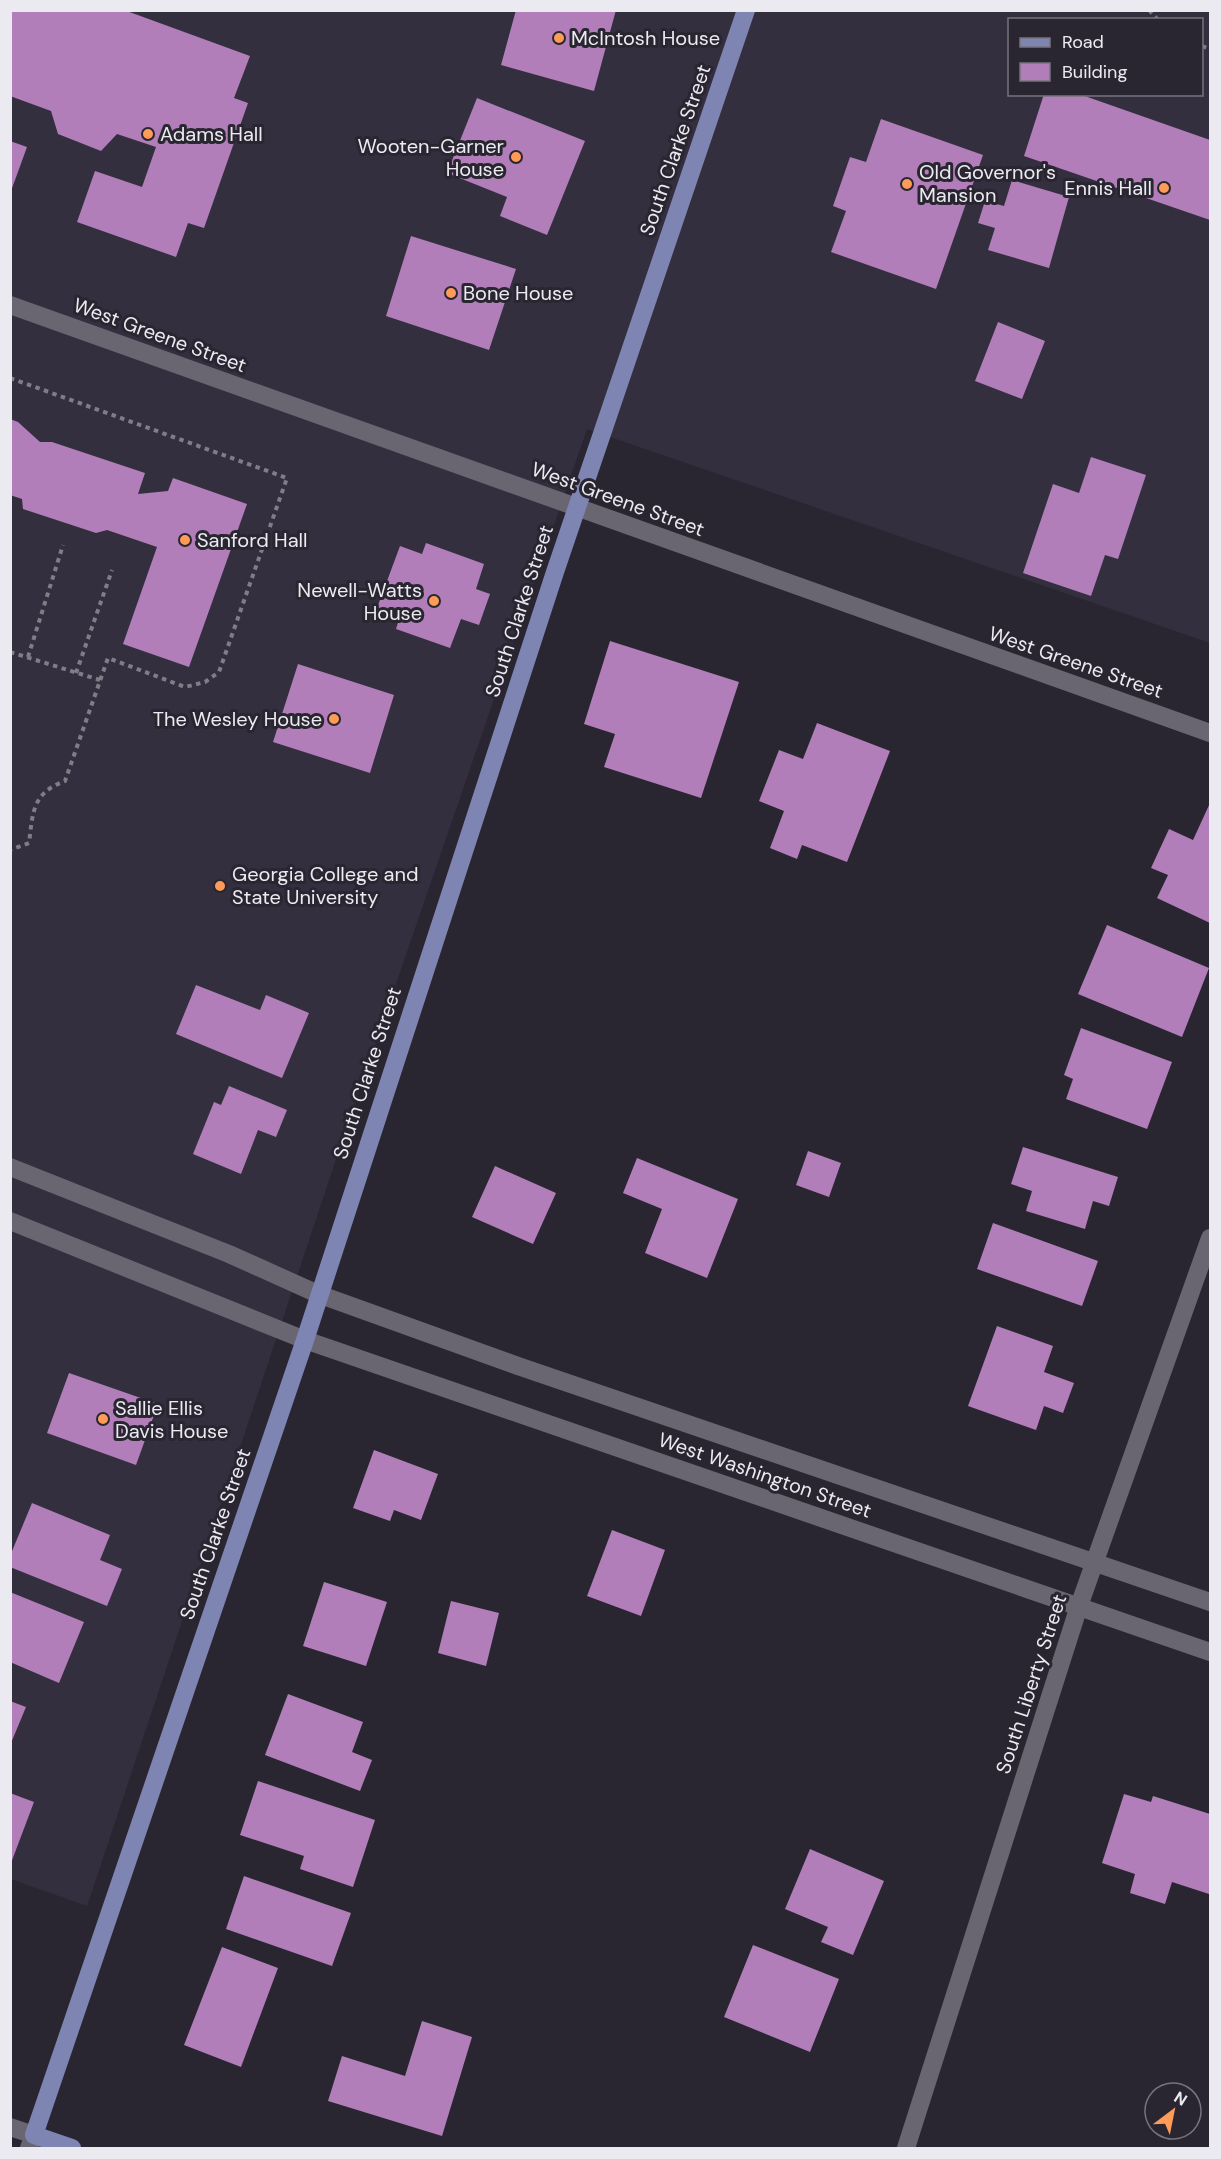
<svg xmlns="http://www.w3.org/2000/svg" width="1221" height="2159" font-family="'DM Sans',sans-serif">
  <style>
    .built { fill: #342f3f; fill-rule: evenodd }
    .building { fill: #b17eb9 }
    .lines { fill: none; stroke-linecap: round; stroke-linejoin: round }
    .path { stroke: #7f7d86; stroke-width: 4; stroke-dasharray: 4.5 4.5; stroke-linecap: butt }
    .lane { stroke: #696672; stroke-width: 18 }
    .street { stroke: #696672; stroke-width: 18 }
    .secondary { stroke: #696672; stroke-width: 18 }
    .primary { stroke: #7f85b3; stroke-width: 18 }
    .poi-dot { fill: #fe9b58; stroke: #292631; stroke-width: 2 }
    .labels { text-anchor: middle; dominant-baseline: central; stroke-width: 6; stroke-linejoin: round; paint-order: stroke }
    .poi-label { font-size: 20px; fill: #eceaf1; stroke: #292631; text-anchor: start }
    .street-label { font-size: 20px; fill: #eceaf1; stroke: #292631 }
  </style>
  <rect width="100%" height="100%" fill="#292631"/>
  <!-- built -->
  <path class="built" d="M11,11H1210V643L587,429L346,1129L87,1906L11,1879ZM1010,20H1202V94H1010Z"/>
  <!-- building -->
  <path class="building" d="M10,10H124L250,56L234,98L248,103L204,228L188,223L176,257L77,222L95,171L142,187L156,147L117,134L101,151L58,134L51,111L10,96Z
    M516,10H616L594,91L501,65Z
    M1044,94H1079L1210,140V220L1024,156Z
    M477,98L585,141L547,235L500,216L507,197L447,173Z
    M881,119L983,155L936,289L831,252L846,211L833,206L850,157L866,162Z
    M10,141L27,147L11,191H10Z
    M1012,180L1069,197L1049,268L988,250L995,228L978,223L985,201L1004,206Z
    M411,236L516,269L489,350L386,316Z
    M998,322L1045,341L1022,399L975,381Z
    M10,419L18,422L40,442H52L145,473L138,494L168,491L173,478L247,504L189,667L123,644L157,547L107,530L96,533L23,509L22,499L10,495Z
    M1091,457L1146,475L1118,559L1105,555L1091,596L1023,573L1053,484L1079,493Z
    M426,543L484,564L476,589L490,594L479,625L461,619L450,648L396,629L400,616L377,608L400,546L422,554Z
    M610,641L739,682L701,798L604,767L615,734L584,724Z
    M298,664L394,695L370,773L273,742Z
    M817,723L890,751L847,862L802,845L797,859L770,848L784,811L759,801L779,750L803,759Z
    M1210,803V923L1157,898L1168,875L1151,868L1169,829L1193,840Z
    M1107,925L1209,968L1182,1037L1078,994Z
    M196,985L260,1010L266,995L309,1013L282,1078L176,1034Z
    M1081,1028L1172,1062L1147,1129L1066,1099L1073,1079L1064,1075Z
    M229,1086L287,1110L276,1137L258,1130L241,1174L193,1154L214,1102L221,1105Z
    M1023,1147L1118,1177L1109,1206L1093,1201L1085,1229L1026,1211L1032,1191L1011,1184Z
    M808,1151L841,1163L829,1197L796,1185Z
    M637,1158L738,1199L707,1278L645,1253L662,1209L623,1193Z
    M495,1166L556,1193L533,1244L472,1217Z
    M993,1223L1098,1261L1082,1306L977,1269Z
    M997,1326L1053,1346L1044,1372L1074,1383L1063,1413L1044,1406L1036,1430L968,1406Z
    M69,1373L158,1404L136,1465L47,1433Z
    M374,1450L438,1474L421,1520L394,1510L390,1521L353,1508Z
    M32,1503L110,1535L100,1560L122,1569L107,1606L10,1567V1556Z
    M612,1530L665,1550L641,1616L587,1596Z
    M324,1582L387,1602L366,1666L303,1646Z
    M10,1592L84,1622L59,1683L10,1662Z
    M451,1601L499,1613L486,1666L438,1653Z
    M288,1694L363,1722L352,1752L372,1760L360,1791L265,1755Z
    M10,1701L26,1707L11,1743H10Z
    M258,1781L375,1820L353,1887L300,1869L304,1856L240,1835Z
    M10,1793L34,1802L11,1863H10Z
    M1124,1794L1151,1802L1153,1796L1210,1814L1209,1894L1172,1882L1165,1904L1130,1893L1135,1874L1102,1863Z
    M810,1849L884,1881L853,1955L821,1942L828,1927L785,1909Z
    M244,1876L351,1913L332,1966L226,1929Z
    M753,1945L839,1979L810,2052L724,2017Z
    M222,1947L278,1968L241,2067L184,2045Z
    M422,2021L472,2037L442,2136L328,2101L342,2056L405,2076Z"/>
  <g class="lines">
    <!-- path -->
    <path class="path" d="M1149,10L1158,20
      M1202,46L1210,49
      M10,378L287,478L219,672L205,682L185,687L108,658L65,781C32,793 33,812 29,843L10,850
      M10,652L100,680
      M28,657L63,545
      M76,673L112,570"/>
    <!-- lane -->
    <path class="lane" d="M10,1167L229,1254L318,1294
      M10,1221L305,1340"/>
    <!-- street -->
    <path class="street" d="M10,305L1210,733
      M10,2127L34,2135L29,2148
      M906,2148L1079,1606L1210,1238"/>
    <!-- secondary -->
    <path class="secondary" d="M318,1294L518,1366L1210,1602
      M305,1340L1210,1652"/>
    <!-- primary -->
    <path class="primary" d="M72,2148L34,2135L305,1340L555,572L746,10"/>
  </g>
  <!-- markers -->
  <g class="poi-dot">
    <circle cx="559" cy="38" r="6"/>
    <circle cx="148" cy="134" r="6"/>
    <circle cx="516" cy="157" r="6"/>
    <circle cx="907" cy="184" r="6"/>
    <circle cx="1164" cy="188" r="6"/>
    <circle cx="451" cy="293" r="6"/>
    <circle cx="185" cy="540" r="6"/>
    <circle cx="434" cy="601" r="6"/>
    <circle cx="334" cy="719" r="6"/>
    <circle cx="220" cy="886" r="6"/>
    <circle cx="103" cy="1419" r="6"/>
  </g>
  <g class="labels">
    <!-- poi labels -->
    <g class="poi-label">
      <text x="571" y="38">McIntosh House</text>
      <text x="160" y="134">Adams Hall</text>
      <text x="504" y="146" text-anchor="end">Wooten-Garner<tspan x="504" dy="23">House</tspan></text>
      <text x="919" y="172">Old Governor's<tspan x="919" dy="23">Mansion</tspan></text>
      <text x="1152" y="188" text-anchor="end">Ennis Hall</text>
      <text x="463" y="293">Bone House</text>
      <text x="197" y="540">Sanford Hall</text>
      <text x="422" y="590" text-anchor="end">Newell-Watts<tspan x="422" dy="23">House</tspan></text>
      <text x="322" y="719" text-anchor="end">The Wesley House</text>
      <text x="232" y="874">Georgia College and<tspan x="232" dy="23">State University</tspan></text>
      <text x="115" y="1408">Sallie Ellis<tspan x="115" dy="23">Davis House</tspan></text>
    </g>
    <!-- street labels -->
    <g class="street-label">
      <text transform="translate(675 150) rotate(-71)">South Clarke Street</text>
      <text transform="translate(160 335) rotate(20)">West Greene Street</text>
      <text transform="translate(618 499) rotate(20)">West Greene Street</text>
      <text transform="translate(519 611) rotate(-72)">South Clarke Street</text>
      <text transform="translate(1076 662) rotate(19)">West Greene Street</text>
      <text transform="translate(367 1073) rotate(-72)">South Clarke Street</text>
      <text transform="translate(765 1475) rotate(19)">West Washington Street</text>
      <text transform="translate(215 1534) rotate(-71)">South Clarke Street</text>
      <text transform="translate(1031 1684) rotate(-72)">South Liberty Street</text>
    </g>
  </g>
  <!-- border -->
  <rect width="1221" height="2159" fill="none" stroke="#eceaf1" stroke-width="24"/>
  <!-- legend -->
  <rect x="1008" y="18" width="195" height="78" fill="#292631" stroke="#77747e" stroke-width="1.5"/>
  <rect x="1020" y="38" width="30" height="9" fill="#7f85b3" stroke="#77747e" stroke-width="1.5"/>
  <text x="1062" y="48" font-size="18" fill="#eceaf1">Road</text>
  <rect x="1020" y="63" width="30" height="18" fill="#b17eb9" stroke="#77747e" stroke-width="1.5"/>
  <text x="1062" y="78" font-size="18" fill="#eceaf1">Building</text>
  <!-- north arrow -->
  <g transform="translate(1173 2111) rotate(32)"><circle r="28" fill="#292631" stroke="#77747e" stroke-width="1.5"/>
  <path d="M0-4.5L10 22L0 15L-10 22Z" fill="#fe9b58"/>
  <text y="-9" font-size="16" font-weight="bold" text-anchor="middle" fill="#eceaf1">N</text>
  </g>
</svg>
